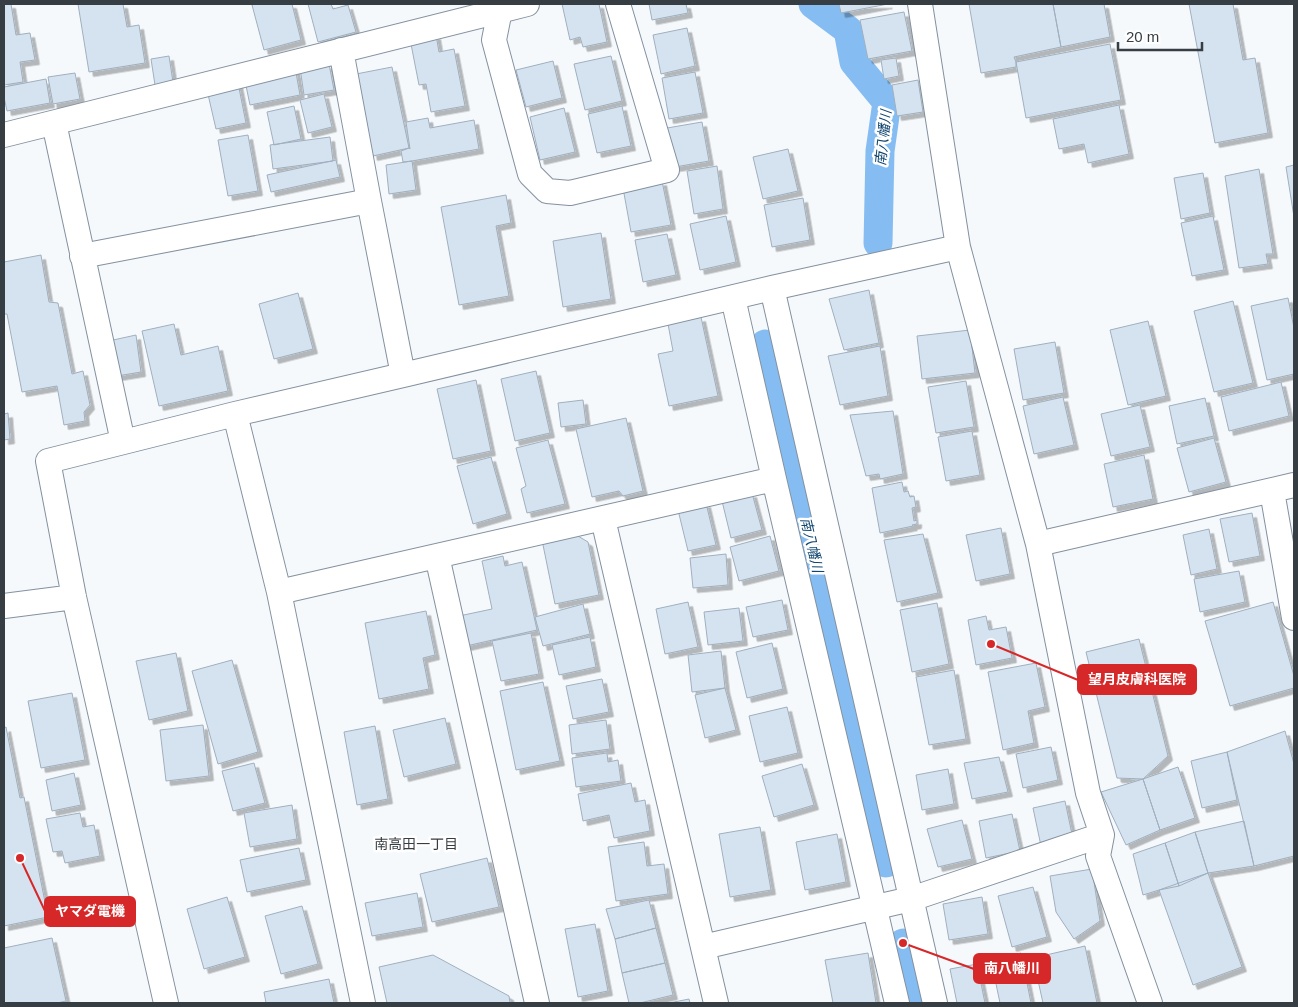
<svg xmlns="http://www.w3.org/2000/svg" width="1298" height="1007" font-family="Helvetica,'Noto Sans JP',sans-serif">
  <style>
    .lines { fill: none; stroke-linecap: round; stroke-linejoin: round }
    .canal { stroke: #85bdf2; stroke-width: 29 }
    .building { fill: #d5e3f1; stroke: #9fafbe; filter: url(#shadow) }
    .street-casing { stroke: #8391a0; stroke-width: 26 }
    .street { stroke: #fff; stroke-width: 24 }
    .labels { text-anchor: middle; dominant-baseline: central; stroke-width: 5; stroke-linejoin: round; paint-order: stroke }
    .water-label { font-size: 14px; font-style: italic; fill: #10456f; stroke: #fff }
    .neighbourhood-label { font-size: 14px; fill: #363d43; stroke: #fff }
    .leader { fill: none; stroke: #d62828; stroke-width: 2 }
    .callout-dot { fill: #d62828; stroke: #fff; stroke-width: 2 }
    .callout { fill: #d62828; stroke: #d62828; stroke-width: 2 }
    .callout-label { font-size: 14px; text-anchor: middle; font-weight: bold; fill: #fff }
  </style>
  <defs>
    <filter id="shadow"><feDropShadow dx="4.5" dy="4.5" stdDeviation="0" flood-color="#0004"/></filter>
  </defs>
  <rect width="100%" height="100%" fill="#f6f9fc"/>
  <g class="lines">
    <!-- canal -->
    <path class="canal" d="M813,4L848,30L854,62L887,102L880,151L878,243
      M765,344L886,863
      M903,943L917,1003"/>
  </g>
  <!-- building -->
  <path class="building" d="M4,4H11L16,35L30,33L35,60L20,62L23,82L4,85Z
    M78,4H123L127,27L139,25L145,63L89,72Z
    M255,4H292L301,40L264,50L252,5Z
    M308,4H331L333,9L348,5L356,32L318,42Z
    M562,4H599L607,42L583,47L580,37L570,40Z
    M649,4H686L688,13L652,20Z
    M839,4H888L841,13Z
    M969,4H1053L1061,47L1014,57L1016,62V67L981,73Z
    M1053,4H1104L1110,37L1061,47Z
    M1189,4H1233L1243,60L1255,58L1268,133L1215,143Z
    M904,12L912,51L868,59L860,20Z
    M687,28L695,66L661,74L653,35Z
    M436,35L439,52L454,49L465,106L431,112L426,84L419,85L410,39Z
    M1110,44L1121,100L1026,118L1016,62Z
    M169,56L173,82L155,85L151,59Z
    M611,56L622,101L585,110L574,64Z
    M896,58L899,76L884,79L881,60Z
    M553,61L562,98L526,107L516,70Z
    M329,64L334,90L304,95L300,68Z
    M295,67L300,95L250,105L244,76Z
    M392,67L409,148L373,156L356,74Z
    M695,72L703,113L669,119L662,78Z
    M75,73L80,99L53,104L48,77Z
    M46,79L50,103L7,111L4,97V87Z
    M918,80L923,112L897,116L892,85Z
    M238,83L246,123L216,129L207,90Z
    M324,94L332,127L308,133L300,100Z
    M1119,105L1129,154L1088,163L1084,144L1059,149L1053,119Z
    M294,106L301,139L274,145L267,112Z
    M622,106L631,146L597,153L588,114Z
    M564,108L575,152L540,160L530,117Z
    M428,118L430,128L474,120L479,149L412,161L403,162L401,151L409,148L410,149L406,122Z
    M702,122L709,161L675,167L667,128Z
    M248,135L258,191L228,196L218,140Z
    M330,137L333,161L273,169L270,145Z
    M788,149L798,191L763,199L753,157Z
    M336,160L340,177L271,192L267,175Z
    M412,161L416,190L389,194L386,165Z
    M1294,165V217L1286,167Z
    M717,166L723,209L694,214L687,171Z
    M1259,169L1273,254H1266L1268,264L1239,268L1225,176Z
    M1203,173L1210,213L1181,219L1174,178Z
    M662,181L671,225L631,232L623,188Z
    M506,195L511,223L496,226L509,296L459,305L441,207Z
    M803,198L810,240L772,247L764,205Z
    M726,216L736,262L700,270L690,224Z
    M1213,216L1224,270L1192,276L1181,223Z
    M601,233L611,299L563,307L553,241Z
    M667,234L676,275L643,282L635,240Z
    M41,255L49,302L58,303L72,374L83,371L90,405L84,412L85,421L64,425L57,386L22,392L7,314H4V262Z
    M869,290L879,343L844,350L829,299Z
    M298,293L313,349L274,359L259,304Z
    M1288,298L1294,328V374L1267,380L1251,306Z
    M1233,301L1253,383L1214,392L1194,311Z
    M701,317L718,396L669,406L658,354L673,351L668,324Z
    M1148,321L1166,396L1128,405L1110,330Z
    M174,324L181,355L218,346L228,391L159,406L142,331Z
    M970,330L975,373L922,379L917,336Z
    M136,335L141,372L111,377L104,342Z
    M1055,342L1064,393L1023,400L1014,349Z
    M880,346L888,396L840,405L828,356Z
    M536,371L550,433L515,441L501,379Z
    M476,380L491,451L453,459L437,389Z
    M966,381L974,427L936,433L928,387Z
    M1281,382L1289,416L1229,431L1221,397Z
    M1063,397L1074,445L1034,454L1023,406Z
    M1205,398L1214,436L1177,444L1169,406Z
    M583,400L586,424L561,427L558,403Z
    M1140,405L1150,447L1111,456L1101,414Z
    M893,411L903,474L880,479L879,474L866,476L850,415Z
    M8,413L10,439L4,440V414Z
    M626,418L643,491L623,496L619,491L592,497L576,429Z
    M972,431L980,475L946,481L938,437Z
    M1214,438L1226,482L1189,492L1177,448Z
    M548,440L565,504L527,513L521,489L526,486L516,448Z
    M1144,455L1153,499L1113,507L1104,464Z
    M491,457L507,514L473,524L457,466Z
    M902,482L904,492L908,491L910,497L914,496L916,507L912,508L914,521L917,520V524L912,525L913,526L880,533L872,488Z
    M752,493L762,530L731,538L722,501Z
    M706,503L716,545L688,551L678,510Z
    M1252,513L1260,556L1229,562L1220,519Z
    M1001,528L1010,574L976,581L966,535Z
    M1209,529L1217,569L1191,575L1183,535Z
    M568,530L588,542L599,595L555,604L541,535Z
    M923,534L938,593L897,602L884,540Z
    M770,536L779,571L739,581L730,547Z
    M726,554L728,585L693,588L690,558Z
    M503,556L505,566L522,562L537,630L466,646L459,616L492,609L482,561Z
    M1239,571L1245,602L1200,612L1194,579Z
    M782,600L788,630L753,637L746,607Z
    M688,602L698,647L665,654L656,609Z
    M1273,602L1294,676V688L1230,706L1205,621Z
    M937,603L949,664L912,672L900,610Z
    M583,604L590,634L543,646L535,617Z
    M739,608L743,641L708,645L704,612Z
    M426,611L435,655L423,658L429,689L379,699L365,623Z
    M986,616L989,630L1006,627L1012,658L976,665L968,620Z
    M531,633L539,674L501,681L492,641Z
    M590,637L596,667L559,675L552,645Z
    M1139,639L1168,756L1143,779L1117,778L1086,652Z
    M772,643L783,689L747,698L736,652Z
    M721,651L725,688L692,692L688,655Z
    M176,653L188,711L149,720L136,661Z
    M232,660L258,752L218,764L192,671Z
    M1036,663L1045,707L1028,711L1034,743L1003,750L988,672Z
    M954,670L966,739L929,745L916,677Z
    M602,679L609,712L573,719L566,686Z
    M543,682L560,761L516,770L500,691Z
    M725,688L736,730L705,738L695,695Z
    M72,693L85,760L41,768L28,701Z
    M787,707L798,753L760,762L749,716Z
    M445,718L456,764L404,777L393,730Z
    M606,720L610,749L572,754L569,725Z
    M203,725L209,776L166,781L160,730Z
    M375,726L388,799L357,805L344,732Z
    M6,727L20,798L24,797L48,917L4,926V728Z
    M1285,731L1294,764V856L1254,866L1227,752Z
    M1051,747L1058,780L1023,788L1016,754Z
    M1227,752L1237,800L1202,808L1191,761Z
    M607,753L608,762L618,760L621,781L576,787L572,758Z
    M999,757L1008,792L972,799L964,763Z
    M254,763L265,803L233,811L222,771Z
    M802,764L814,805L774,817L762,776Z
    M1178,767L1195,818L1160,830L1143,779Z
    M948,769L954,804L922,810L916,775Z
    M74,773L81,805L52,811L46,780Z
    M1143,779L1160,830L1126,845L1101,792Z
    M631,783L635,802L645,800L650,831L614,838L609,815L583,821L578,794Z
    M1065,801L1073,839L1041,846L1033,808Z
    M292,805L297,839L250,847L244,813Z
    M80,813L83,827L94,825L100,856L65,863L62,851L53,852L46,819Z
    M1012,814L1020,851L986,858L979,821Z
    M962,820L972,859L938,867L927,829Z
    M1244,821L1254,866L1208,873L1195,832Z
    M760,827L771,890L730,897L719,834Z
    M1195,832L1208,873L1179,886L1165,843Z
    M837,834L846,882L805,890L796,842Z
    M644,842L647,866L664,864L668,894L616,901L608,847Z
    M1165,843L1179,886L1159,890L1143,895L1133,854Z
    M299,848L306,880L247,892L240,860Z
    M487,858L499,907L432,922L420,874Z
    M1092,869L1100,921L1074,939L1056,912L1050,876Z
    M1208,873L1242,967L1193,985L1159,890Z
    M1033,887L1047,937L1012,947L998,896Z
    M417,893L423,927L372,936L365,903Z
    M227,897L245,957L204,969L187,909Z
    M982,897L988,934L949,940L943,904Z
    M649,900L656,928L615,939L606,909Z
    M302,906L318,964L281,974L265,916Z
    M595,924L608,991L578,997L565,929Z
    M656,928L665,963L622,973L615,939Z
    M52,938L66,1001L57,1003H4V948Z
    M1085,946L1097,1003H1043L1033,958Z
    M868,953L876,1003H833L825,960Z
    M1021,953L1031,1003H1000L991,960Z
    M433,955L509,996L510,1003H387L379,967Z
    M665,963L673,995L640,1003H629L622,973Z
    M977,964L985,1003H957L950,969Z
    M329,979L334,1003H266L264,992Z
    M689,999L690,1003H669Z"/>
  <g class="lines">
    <!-- street casing -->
    <g class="street-casing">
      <path id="street" d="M920,4L958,247L1038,544L1088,793L1102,835L1098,856L1150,1003
        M500,10L494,40L530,174L547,191L570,193L667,170L618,4
        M341,50L369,201L403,375
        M54,123L123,442
        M4,135L527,4
        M82,256L369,201
        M772,288L935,1003
        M733,298L774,479L897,1003
        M235,414L279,592L363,1003
        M1272,491L1294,618
        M603,519L716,1003
        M1038,544L1294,485
        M437,556L537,1003
        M279,592L774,479
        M4,606L74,597
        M703,947L911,899L1102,835
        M166,1003L74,597L48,461L235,414L403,375L772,288L958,247"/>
    </g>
    <!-- street -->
    <use href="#street" class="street"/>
  </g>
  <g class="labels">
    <!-- water labels -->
    <g class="water-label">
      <text transform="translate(883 138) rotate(-84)">南八幡川</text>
      <text transform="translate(812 545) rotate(77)">南八幡川</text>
    </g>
    <!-- neighbourhood labels -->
    <g class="neighbourhood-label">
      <text x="416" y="844">南高田一丁目</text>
    </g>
  </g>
  <!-- callouts -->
  <path class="leader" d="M991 644L1078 680M20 858L45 911M903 943L974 969"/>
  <g class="callout-dot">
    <circle cx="991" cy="644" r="5"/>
    <circle cx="20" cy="858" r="5"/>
    <circle cx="903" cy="943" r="5"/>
  </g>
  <g class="callout">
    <rect x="1078" y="665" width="118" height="29" rx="5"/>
    <rect x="45" y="897" width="90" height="29" rx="5"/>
    <rect x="974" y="954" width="76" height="29" rx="5"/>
  </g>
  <g class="callout-label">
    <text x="1137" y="684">望月皮膚科医院</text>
    <text x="90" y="916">ヤマダ電機</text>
    <text x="1012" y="973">南八幡川</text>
  </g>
  <!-- border -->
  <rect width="1298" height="1007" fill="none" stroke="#363d43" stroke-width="10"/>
  <!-- scale -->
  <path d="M1118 42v8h84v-8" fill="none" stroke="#363d43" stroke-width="2.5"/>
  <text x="1126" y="42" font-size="15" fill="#363d43" stroke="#ffffff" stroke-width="4" paint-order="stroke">20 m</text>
</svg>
